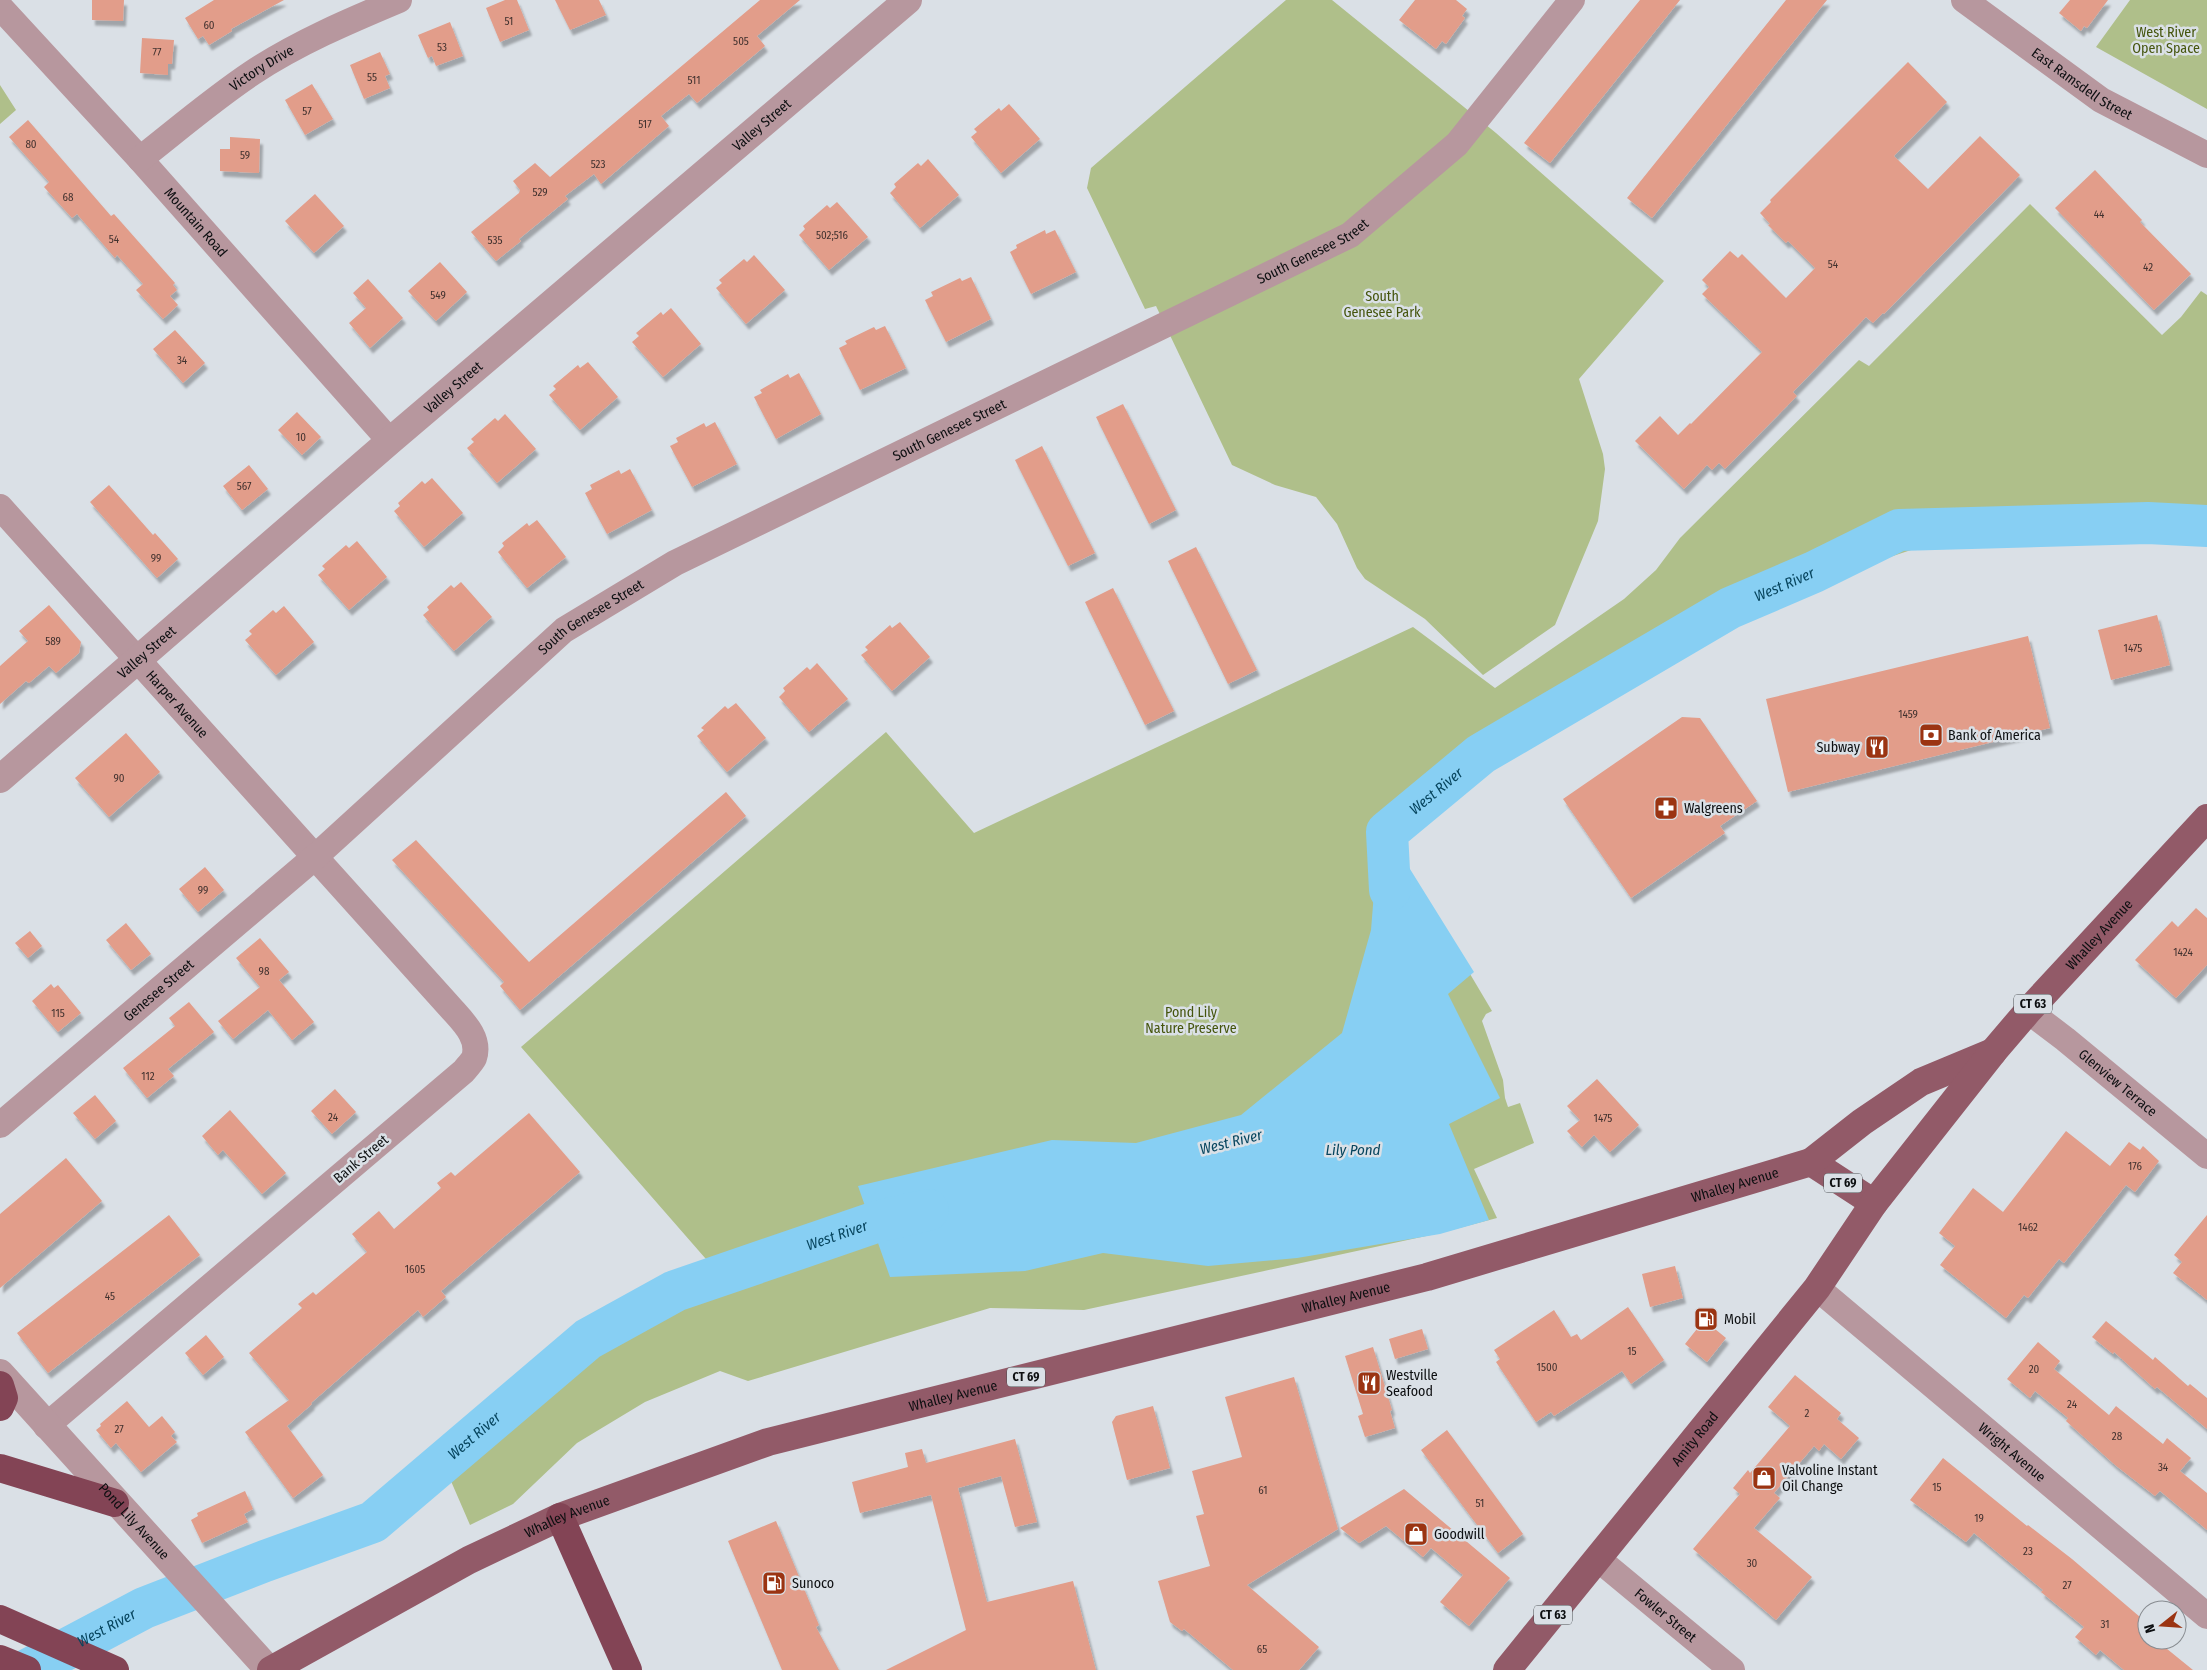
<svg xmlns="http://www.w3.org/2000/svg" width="2207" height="1670" font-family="'Fira Sans Condensed',sans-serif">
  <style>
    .green { fill: #afbf8a }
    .water { fill: #87cff3 }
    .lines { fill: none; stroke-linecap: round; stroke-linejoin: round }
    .river { stroke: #87cff3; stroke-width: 42 }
    .building { fill: #e29d8a; filter: url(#shadow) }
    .minor { stroke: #b7979e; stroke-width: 26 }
    .tertiary { stroke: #b7979e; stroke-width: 28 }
    .primary { stroke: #925a68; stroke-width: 28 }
    .motorway { stroke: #834455; stroke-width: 28 }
    .labels { text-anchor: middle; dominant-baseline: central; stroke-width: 5; stroke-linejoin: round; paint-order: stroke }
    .number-label { font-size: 11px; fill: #42322f }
    .shield { fill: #dae0e6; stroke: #4a4e51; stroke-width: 1 }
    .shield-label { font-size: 12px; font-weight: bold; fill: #0d0f11 }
    .park-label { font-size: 14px; fill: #45550d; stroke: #dae0e6 }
    .street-label { font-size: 14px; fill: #0d0f11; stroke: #dae0e6 }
    .poi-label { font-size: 14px; fill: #0d0f11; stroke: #dae0e6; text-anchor: start }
    .water-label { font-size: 15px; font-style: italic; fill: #07455e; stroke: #dae0e6 }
  </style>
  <defs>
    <filter id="shadow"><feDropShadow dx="3" dy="5.5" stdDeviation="1" flood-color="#0004"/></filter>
  </defs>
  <rect width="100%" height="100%" fill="#dae0e6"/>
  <!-- green -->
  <path class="green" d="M1286,0H1332L1496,133L1664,281L1579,379L1603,454L1605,469L1598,521L1555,625L1483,675L1425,619L1365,579L1357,568L1337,524L1316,497L1275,485L1232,465L1156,306L1145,309L1087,188L1091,168Z
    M2130,0H2207V109L2096,47Z
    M0,85L16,110L0,124Z
    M2030,204L2162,335L2181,317L2201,291L2207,295V533L1911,550L1767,598L1609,688L1549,728L1416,796L1378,819L1492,1011L1486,1014L1482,1021L1503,1080L1505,1098L1508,1107L1520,1103L1534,1143L1474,1169L1497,1218L1440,1233L1084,1310L990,1308L748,1381L720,1371L645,1402L577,1443L513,1504L470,1525L444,1465L461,1453L594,1335L631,1308L662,1297L700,1289L719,1274L521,1047L886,732L974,833L1413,627L1495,688L1624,599L1656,570L1680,538L1859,360L1869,366Z"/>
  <!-- water -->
  <path class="water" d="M1380,818L1387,832L1474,972L1448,994L1500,1098L1449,1124L1489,1220L1440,1234L1297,1258L1208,1266L1103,1253L1025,1271L890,1277L858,1186L1052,1140L1136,1143L1241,1115L1342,1033L1371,930Z"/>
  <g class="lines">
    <!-- river -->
    <g class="river">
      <path id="s1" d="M1390,890L1387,832L1481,754L1730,608L1814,572L1899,530L2148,523L2207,526"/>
      <path id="s2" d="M27,1670L144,1608L265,1561L373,1522L588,1339L675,1291L879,1221L928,1210"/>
    </g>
  </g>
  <!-- building -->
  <path class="building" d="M92,0H124L123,21L92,20Z
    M214,0H284L231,29L232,31L209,45L203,36L198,39L185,18Z
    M505,0H517L529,30L500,42L486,8Z
    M555,0H599L606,15L570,30Z
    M760,0H800L757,36L765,46L697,103L689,94L661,116L669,126L601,184L594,174L565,196L568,199L519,239L521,241L496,261L471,232L519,193L520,190L513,181L535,163L550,177Z
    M1415,0H1456L1467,9L1462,16L1465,18L1446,44L1442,41L1436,49L1399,20Z
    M1640,0H1680L1550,163L1524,143Z
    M1786,0H1827L1652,218L1627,198Z
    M2070,0H2108L2087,28L2084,26L2081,31L2059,13Z
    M450,22L463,56L436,66L432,56L428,58L418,35Z
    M142,38L174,40L172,64H168V75L140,73Z
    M380,52L390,74L385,76L390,88L364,99L350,65Z
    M1908,62L1947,102L1894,156L1928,189L1980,136L2020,175L1884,314L1883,313L1873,323L1866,317L1793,392L1797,396L1725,469L1719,463L1712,470L1707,465L1684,489L1635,441L1660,416L1678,435L1690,423L1691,424L1762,352L1702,294L1709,287L1702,280L1730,251L1738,258L1742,254L1786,298L1815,268L1788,241L1786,243L1768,225L1770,224L1760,213L1771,202L1770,200Z
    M312,84L333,119L305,135L285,100Z
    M1009,104L1040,139L1001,173L971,137L977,132L974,129L999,108L1001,111Z
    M28,120L111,216L114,214L175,283L173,285L177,290L170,296L178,305L163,319L136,290L143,284L117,255L115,258L77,214L72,218L44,187L49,182L9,137Z
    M230,137L260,139L259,173L220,171V149H230Z
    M928,159L959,195L920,228L890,193L896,187L894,184L918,163L921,166Z
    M2095,170L2142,220L2140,222L2191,274L2154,310L2055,208Z
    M315,194L344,226L314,253L285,221Z
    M837,202L868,237L829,270L799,235L805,229L803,226L827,205L830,208Z
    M1045,230L1046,234L1055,230L1076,272L1031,294L1010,252L1017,248L1016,245Z
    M754,255L785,290L746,324L716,288L722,283L719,280L744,259L747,262Z
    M440,262L467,292L436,321L408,291Z
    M971,277L991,319L946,342L925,300L933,296L931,292L960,278L962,281Z
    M368,279L403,318L370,348L349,323L366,308L353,293Z
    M671,308L701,344L663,377L632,342L639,336L636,333L661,312L663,315Z
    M885,326L906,368L860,390L839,348L847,344L845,341L874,327L876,330Z
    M175,330L205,363L183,383L153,349Z
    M588,362L618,397L580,430L549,395L556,389L553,386L578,365L580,368Z
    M799,373L821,414L776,439L754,397L762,393L760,390L788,374L790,378Z
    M1123,404L1176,510L1149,524L1096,417Z
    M297,412L321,437L302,455L278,430Z
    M505,414L536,449L497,483L467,448L474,442L471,439L495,418L498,421Z
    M715,422L737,464L692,487L670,446L678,442L676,438L704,423L706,427Z
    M1042,446L1095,553L1068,566L1015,460Z
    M249,465L268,489L242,510L223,486Z
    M630,469L652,510L607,534L585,493L592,489L590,485L619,470L621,474Z
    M432,478L463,513L424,547L394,511L400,506L398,503L422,481L425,484Z
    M109,485L153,535L155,533L178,559L157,578L90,502Z
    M537,520L566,557L527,588L498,552L504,546L502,543L527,523L529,526Z
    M357,541L387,577L349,610L318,575L325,569L322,566L346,545L349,548Z
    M1196,547L1257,670L1228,684L1168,561Z
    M461,582L492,617L454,651L423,615L429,610L427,607L451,585L454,588Z
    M1113,588L1174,711L1145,725L1085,602Z
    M49,605L81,642L79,653L56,673L49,666L29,683L26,681L0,704V666L28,641L19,631Z
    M284,606L314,642L276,675L245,640L252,634L249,631L273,610L276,613Z
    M2157,615L2170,665L2111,680L2098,630Z
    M900,622L930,657L892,691L861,655L868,650L865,647L890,625L892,628Z
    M2028,636L2050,728L1788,792L1766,699Z
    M817,663L848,699L809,732L779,697L785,691L783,688L807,667L810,670Z
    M736,703L766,738L727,772L697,736L704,730L701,728L725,706L728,709Z
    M1682,717L1700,718L1757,801L1720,826L1725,833L1631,898L1563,799Z
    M126,733L160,772L109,817L75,778Z
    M726,792L746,816L520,1010L500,986L504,982L392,860L416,840L529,962Z
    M205,867L224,890L198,912L179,889Z
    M2196,908L2207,918V965L2176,998L2135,960L2172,921L2178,927Z
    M126,923L151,954L131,970L106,940Z
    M30,931L42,946L28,958L15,943Z
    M260,938L289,972L279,980L314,1022L292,1040L268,1010L233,1039L218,1021L260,987L236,958Z
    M51,984L54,988L58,985L81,1013L58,1032L32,1001Z
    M189,1002L214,1032L168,1069L174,1076L147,1098L123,1068L175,1026L169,1018Z
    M1597,1079L1639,1125L1610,1152L1594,1135L1582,1147L1567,1131L1580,1120L1567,1106Z
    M335,1089L356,1112L332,1134L311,1111Z
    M95,1095L116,1121L95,1139L73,1113Z
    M230,1110L286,1173L262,1194L223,1150L218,1155L202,1136Z
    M529,1113L580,1172L441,1291L446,1297L423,1317L418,1310L311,1403L312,1404L287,1426L323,1475L293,1498L245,1432L289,1400L249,1353L302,1308L298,1304L313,1292L316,1295L367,1252L352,1234L379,1211L394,1229L441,1188L437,1183L451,1172L455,1176Z
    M2066,1131L2110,1166L2129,1142L2140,1150L2143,1146L2159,1161L2135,1192L2126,1185L2064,1263L2059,1259L2028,1298L2024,1295L2006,1318L1940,1265L1955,1246L1939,1233L1973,1188L2003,1212Z
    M66,1158L102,1201L0,1288V1214Z
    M169,1215L200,1255L48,1373L17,1333Z
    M2207,1215V1300L2173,1273L2182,1262L2174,1255Z
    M1675,1266L1683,1298L1650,1307L1642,1274Z
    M1628,1307L1664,1360L1631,1384L1622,1371L1554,1416L1551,1412L1536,1422L1496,1362L1500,1359L1494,1350L1554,1310L1571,1337L1577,1334L1581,1340Z
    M1704,1320L1726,1338L1707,1362L1685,1344Z
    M2106,1321L2153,1360L2155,1357L2188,1386L2190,1384L2207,1398V1429L2157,1387L2155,1389L2114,1352L2113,1354L2092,1337Z
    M1422,1329L1428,1349L1395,1359L1389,1339Z
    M206,1335L224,1357L203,1375L185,1353Z
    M2038,1342L2060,1361L2054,1369L2109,1415L2116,1406L2163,1444L2167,1438L2191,1458L2180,1471L2207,1493V1530L2160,1491L2155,1496L2115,1465L2066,1421L2068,1418L2035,1391L2030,1398L2007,1379Z
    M1373,1347L1392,1410L1390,1411L1395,1428L1365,1437L1358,1416L1363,1414L1345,1356Z
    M1795,1375L1841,1413L1837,1419L1859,1438L1841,1459L1824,1444L1819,1451L1814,1446L1774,1493L1780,1498L1754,1528L1812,1577L1776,1620L1693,1549L1740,1494L1733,1488L1748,1470L1750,1473L1790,1426L1768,1407Z
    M1294,1377L1338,1529L1247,1585L1319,1647L1299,1670H1233L1184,1629L1182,1631L1170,1622L1158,1581L1210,1566L1196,1516L1204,1514L1192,1471L1242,1457L1225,1397Z
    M127,1401L149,1427L162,1416L175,1432L171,1436L177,1442L141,1472L116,1443L111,1448L96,1430L101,1426L100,1424Z
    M1153,1406L1170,1468L1127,1480L1112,1422L1116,1416Z
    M1447,1430L1523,1534L1498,1553L1421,1450Z
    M1015,1439L1037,1522L1015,1527L1001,1476L958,1488L987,1602L1073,1581L1096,1670H886L966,1630L931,1495L860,1513L852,1482L908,1467L905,1453L922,1449L926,1463Z
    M1943,1458L2027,1526L2028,1525L2072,1559L2147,1623V1640H2156L2193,1670H2124L2100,1650L2096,1655L2075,1637L2084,1627L2041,1592L2043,1590L1974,1533L1966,1542L1910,1500Z
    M1404,1489L1510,1578L1469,1626L1440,1602L1463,1575L1431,1548L1423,1557L1386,1526L1359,1543L1340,1528Z
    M245,1491L253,1509L244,1514L248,1522L202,1543L191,1520L198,1516L197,1513Z
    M776,1521L819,1625L816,1627L839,1670H782L728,1541Z"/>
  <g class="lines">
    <!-- minor -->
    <g class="minor">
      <path id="s3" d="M1964,0L2101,100L2207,155"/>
      <path id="s4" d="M0,7L140,159L390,441"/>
      <path id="s5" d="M140,159C177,130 213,99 252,73C297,43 349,21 399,0"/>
      <path id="s6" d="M0,507L449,1006C461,1020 481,1037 474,1058C472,1062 467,1067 464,1071L46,1426"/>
      <path id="s7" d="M2028,1011L2065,1039L2207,1156"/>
      <path id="s8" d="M0,1125L315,857L564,630L675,563L1350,235L1457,144L1572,0"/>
      <path id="s9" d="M1817,1288L2207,1616"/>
      <path id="s10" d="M1598,1559L1732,1670"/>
    </g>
    <!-- tertiary -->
    <g class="tertiary">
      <path id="s11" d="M0,779L390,441L908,0"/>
      <path id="s12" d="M0,1373L269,1670"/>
    </g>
    <!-- primary -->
    <g class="primary">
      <path d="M1811,1162L1874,1203"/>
      <path id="s13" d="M271,1670L469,1560L560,1517L768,1442L1427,1277L1811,1162L1862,1122L1921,1082L1993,1052"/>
      <path id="s14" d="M1507,1670L1817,1288L1874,1203L1993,1052L2028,1011L2207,818"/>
    </g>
    <!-- motorway -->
    <path class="motorway" d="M0,1385L4,1398L0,1407
      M0,1468L115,1503
      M560,1517L628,1670
      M0,1619L115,1670
      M0,1659L27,1670"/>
  </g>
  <!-- icons -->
  <defs>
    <g id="bank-square" transform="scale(1.25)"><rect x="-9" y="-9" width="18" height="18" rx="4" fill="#9b3412" stroke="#dae0e6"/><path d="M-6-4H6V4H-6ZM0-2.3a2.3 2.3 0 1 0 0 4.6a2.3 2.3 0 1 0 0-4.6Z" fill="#fff"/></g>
    <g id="restaurant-square" transform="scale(1.25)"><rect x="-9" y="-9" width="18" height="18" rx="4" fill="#9b3412" stroke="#dae0e6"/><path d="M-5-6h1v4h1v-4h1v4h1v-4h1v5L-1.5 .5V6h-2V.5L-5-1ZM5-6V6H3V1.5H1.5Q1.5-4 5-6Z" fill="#fff"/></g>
    <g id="pharmacy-square" transform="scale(1.25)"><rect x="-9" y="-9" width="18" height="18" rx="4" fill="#9b3412" stroke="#dae0e6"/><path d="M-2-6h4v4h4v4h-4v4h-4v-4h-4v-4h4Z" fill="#fff"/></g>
    <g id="fuel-square" transform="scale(1.25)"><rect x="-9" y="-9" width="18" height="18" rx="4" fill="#9b3412" stroke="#dae0e6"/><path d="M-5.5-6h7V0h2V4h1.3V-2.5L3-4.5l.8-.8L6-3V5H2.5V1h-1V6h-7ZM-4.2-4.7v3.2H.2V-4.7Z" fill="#fff"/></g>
    <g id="shop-square" transform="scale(1.25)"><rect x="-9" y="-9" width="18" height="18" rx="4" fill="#9b3412" stroke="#dae0e6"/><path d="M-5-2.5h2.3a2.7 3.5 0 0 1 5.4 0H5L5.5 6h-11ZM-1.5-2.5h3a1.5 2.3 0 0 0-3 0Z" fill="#fff"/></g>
  </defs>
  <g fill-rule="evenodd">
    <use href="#bank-square" x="1931" y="735"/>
    <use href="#restaurant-square" x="1877" y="747"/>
    <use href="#pharmacy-square" x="1666" y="808"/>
    <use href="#fuel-square" x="1706" y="1319"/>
    <use href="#restaurant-square" x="1369" y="1383"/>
    <use href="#shop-square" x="1764" y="1478"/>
    <use href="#shop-square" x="1416" y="1534"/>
    <use href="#fuel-square" x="774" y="1583"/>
  </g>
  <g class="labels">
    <!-- number labels -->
    <g class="number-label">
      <text x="509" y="21">51</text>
      <text x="209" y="25">60</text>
      <text x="741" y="41">505</text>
      <text x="442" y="47">53</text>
      <text x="157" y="52">77</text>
      <text x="372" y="77">55</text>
      <text x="694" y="80">511</text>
      <text x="307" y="111">57</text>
      <text x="645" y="124">517</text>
      <text x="31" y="144">80</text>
      <text x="245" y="155">59</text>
      <text x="598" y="164">523</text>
      <text x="540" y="192">529</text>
      <text x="68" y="197">68</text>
      <text x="2099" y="214">44</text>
      <text x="832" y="235">502;516</text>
      <text x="114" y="239">54</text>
      <text x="495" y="240">535</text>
      <text x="1833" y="264">54</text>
      <text x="2148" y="267">42</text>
      <text x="438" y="295">549</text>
      <text x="182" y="360">34</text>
      <text x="301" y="437">10</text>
      <text x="244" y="486">567</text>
      <text x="156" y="558">99</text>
      <text x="53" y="641">589</text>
      <text x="2133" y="648">1475</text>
      <text x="1908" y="714">1459</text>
      <text x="119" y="778">90</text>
      <text x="203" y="890">99</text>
      <text x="2183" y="952">1424</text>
      <text x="264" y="971">98</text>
      <text x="58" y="1013">115</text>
      <text x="148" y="1076">112</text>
      <text x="333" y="1117">24</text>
      <text x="1603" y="1118">1475</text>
      <text x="2135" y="1166">176</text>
      <text x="2028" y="1227">1462</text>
      <text x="415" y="1269">1605</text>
      <text x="110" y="1296">45</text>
      <text x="1632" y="1351">15</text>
      <text x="1547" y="1367">1500</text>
      <text x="2034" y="1369">20</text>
      <text x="2072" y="1404">24</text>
      <text x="1807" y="1413">2</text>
      <text x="119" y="1429">27</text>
      <text x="2117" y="1436">28</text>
      <text x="2163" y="1467">34</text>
      <text x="1937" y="1487">15</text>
      <text x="1263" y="1490">61</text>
      <text x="1480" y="1503">51</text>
      <text x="1979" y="1518">19</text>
      <text x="2028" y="1551">23</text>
      <text x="1752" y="1563">30</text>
      <text x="2067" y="1585">27</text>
      <text x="2105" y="1624">31</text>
      <text x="1262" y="1649">65</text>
    </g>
    <!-- shield labels -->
    <g class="shield">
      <rect x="2014" y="994.5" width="38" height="19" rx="4"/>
      <rect x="1824" y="1173.5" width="38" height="19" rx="4"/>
      <rect x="1007" y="1367.5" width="38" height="19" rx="4"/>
      <rect x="1534" y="1605.5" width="38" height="19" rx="4"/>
    </g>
    <g class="shield-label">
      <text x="2033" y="1004">CT 63</text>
      <text x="1843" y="1183">CT 69</text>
      <text x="1026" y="1377">CT 69</text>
      <text x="1553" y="1615">CT 63</text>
    </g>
    <!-- park labels -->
    <g class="park-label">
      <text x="2166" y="32">West River<tspan x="2166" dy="16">Open Space</tspan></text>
      <text x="1382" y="296">South<tspan x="1382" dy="16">Genesee Park</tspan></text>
      <text x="1191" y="1012">Pond Lily<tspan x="1191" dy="16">Nature Preserve</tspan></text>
    </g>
    <!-- street labels -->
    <g class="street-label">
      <text stroke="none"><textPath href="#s5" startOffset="152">Victory Drive</textPath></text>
      <text stroke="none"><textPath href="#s3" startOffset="145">East Ramsdell Street</textPath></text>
      <text stroke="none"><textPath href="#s11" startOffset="1004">Valley Street</textPath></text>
      <text stroke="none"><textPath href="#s4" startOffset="291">Mountain Road</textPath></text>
      <text stroke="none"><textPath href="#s8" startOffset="1590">South Genesee Street</textPath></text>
      <text stroke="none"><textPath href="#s11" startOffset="599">Valley Street</textPath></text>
      <text stroke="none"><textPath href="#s8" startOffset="1185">South Genesee Street</textPath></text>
      <text stroke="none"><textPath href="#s8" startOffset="780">South Genesee Street</textPath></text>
      <text stroke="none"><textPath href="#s11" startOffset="194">Valley Street</textPath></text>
      <text stroke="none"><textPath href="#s6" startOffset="265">Harper Avenue</textPath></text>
      <text stroke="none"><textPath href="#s14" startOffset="945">Whalley Avenue</textPath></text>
      <text stroke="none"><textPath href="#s8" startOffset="208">Genesee Street</textPath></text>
      <text stroke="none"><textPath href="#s7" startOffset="115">Glenview Terrace</textPath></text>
      <text transform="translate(361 1159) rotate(-40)">Bank Street</text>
      <text stroke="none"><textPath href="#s13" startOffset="1549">Whalley Avenue</textPath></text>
      <text stroke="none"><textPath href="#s13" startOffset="1144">Whalley Avenue</textPath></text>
      <text stroke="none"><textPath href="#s13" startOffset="739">Whalley Avenue</textPath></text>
      <text stroke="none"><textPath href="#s14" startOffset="298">Amity Road</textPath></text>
      <text stroke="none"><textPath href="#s9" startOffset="255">Wright Avenue</textPath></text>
      <text stroke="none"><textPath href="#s13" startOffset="334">Whalley Avenue</textPath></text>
      <text stroke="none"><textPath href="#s12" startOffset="200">Pond Lily Avenue</textPath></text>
      <text stroke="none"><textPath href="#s10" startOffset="88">Fowler Street</textPath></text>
    </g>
    <!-- poi labels -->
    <g class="poi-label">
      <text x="1948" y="735">Bank of America</text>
      <text x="1860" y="747" text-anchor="end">Subway</text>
      <text x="1684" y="808">Walgreens</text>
      <text x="1724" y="1319">Mobil</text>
      <text x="1386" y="1375">Westville<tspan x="1386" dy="16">Seafood</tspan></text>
      <text x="1782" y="1470">Valvoline Instant<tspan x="1782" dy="16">Oil Change</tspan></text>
      <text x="1434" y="1534">Goodwill</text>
      <text x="792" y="1583">Sunoco</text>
    </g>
    <!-- water labels -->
    <g class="water-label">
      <text stroke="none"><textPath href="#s1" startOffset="528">West River</textPath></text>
      <text stroke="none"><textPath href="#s1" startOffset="122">West River</textPath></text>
      <text transform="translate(1231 1142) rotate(-14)">West River</text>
      <text x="1353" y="1150">Lily Pond</text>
      <text stroke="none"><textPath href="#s2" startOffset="930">West River</textPath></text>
      <text stroke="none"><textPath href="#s2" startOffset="510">West River</textPath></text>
      <text stroke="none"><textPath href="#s2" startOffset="90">West River</textPath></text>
    </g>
  </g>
  <!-- north arrow -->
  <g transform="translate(2162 1625) rotate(253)"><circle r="24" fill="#dae0e6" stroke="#888c91"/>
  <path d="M0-4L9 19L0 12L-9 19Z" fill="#9b3412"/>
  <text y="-8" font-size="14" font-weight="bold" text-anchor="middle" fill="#0d0f11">N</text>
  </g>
</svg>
